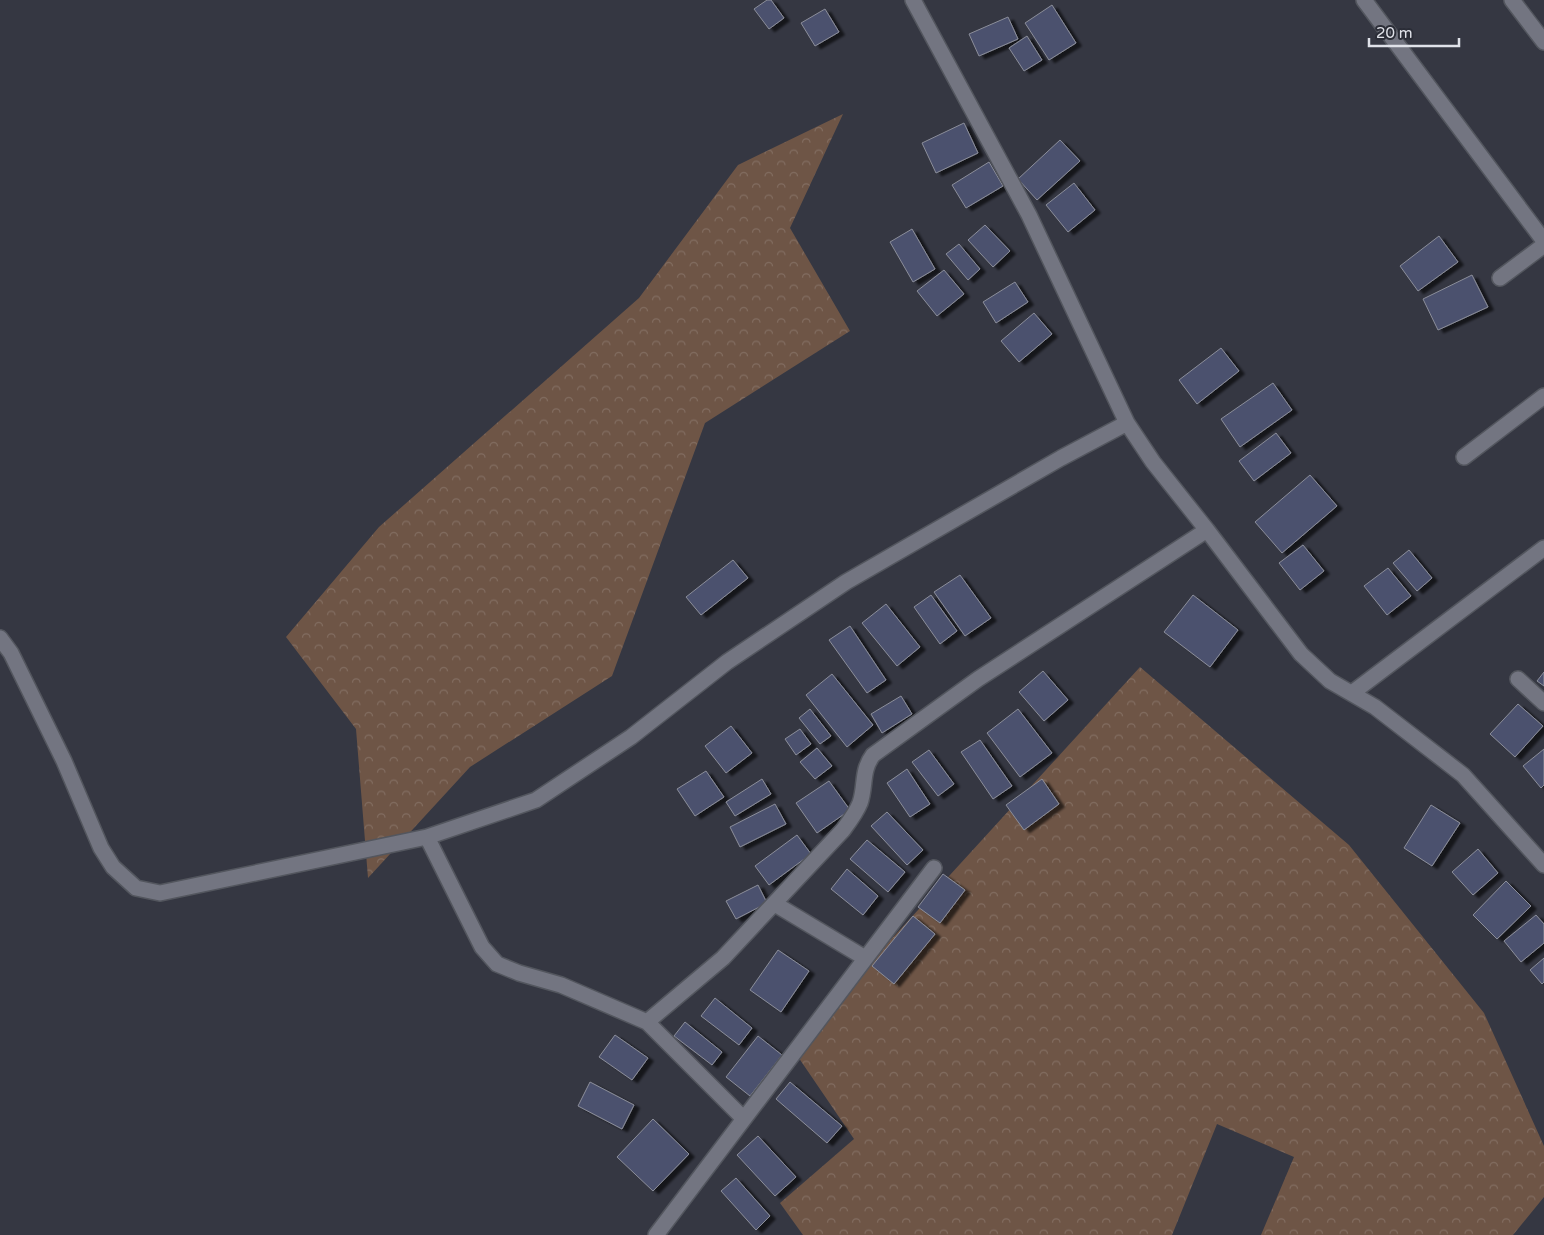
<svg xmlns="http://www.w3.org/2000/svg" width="1544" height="1235" font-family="'Varela Round',sans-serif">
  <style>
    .forest { fill: url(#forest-crowns) }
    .building { fill: #4c516e; stroke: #8b8e9a; filter: url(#shadow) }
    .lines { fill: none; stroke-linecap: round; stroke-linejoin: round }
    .minor-casing { stroke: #53565e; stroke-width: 18 }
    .minor { stroke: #737581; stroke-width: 15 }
  </style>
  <defs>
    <pattern id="forest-crowns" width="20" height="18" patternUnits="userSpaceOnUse" patternTransform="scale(1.25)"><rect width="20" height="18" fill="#6e5546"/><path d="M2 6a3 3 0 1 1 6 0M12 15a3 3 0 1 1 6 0" fill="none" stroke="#826d61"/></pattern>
    <filter id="shadow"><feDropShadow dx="5.5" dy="3" stdDeviation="1" flood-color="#0009"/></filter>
  </defs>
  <rect width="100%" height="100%" fill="#353742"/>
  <!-- forest -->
  <path class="forest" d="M843,114L790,228L850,331L705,423L612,676L470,767L368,878L356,729L286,637L379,527L639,298L738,165Z
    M1140,667L1349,845L1484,1013L1544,1146V1197L1513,1235H1261L1294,1157L1217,1124L1172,1235H803L780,1203L854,1139L792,1048Z"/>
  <!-- building -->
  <path class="building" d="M767,0H771L784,18L769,29L754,9Z
    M1052,5L1076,43L1049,60L1025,23Z
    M825,9L839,32L815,46L801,23Z
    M1008,17L1018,39L979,56L969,34Z
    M1027,36L1042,60L1024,71L1009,48Z
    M964,123L978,153L936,173L922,143Z
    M1060,140L1080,161L1037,200L1018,179Z
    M989,162L1003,186L966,208L952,185Z
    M1074,183L1095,210L1068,232L1046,205Z
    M985,225L1010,251L993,267L968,240Z
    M912,229L935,269L913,282L890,242Z
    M1439,236L1458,262L1418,291L1400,266Z
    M959,244L980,269L968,280L946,254Z
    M944,270L964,294L937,316L917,291Z
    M1472,275L1488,307L1438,330L1423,299Z
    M1015,282L1028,302L996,323L983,302Z
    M1034,313L1052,334L1019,362L1001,341Z
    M1221,348L1239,371L1197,404L1179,380Z
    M1273,383L1292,410L1240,447L1221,419Z
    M1276,433L1291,453L1254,481L1239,461Z
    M1310,475L1337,506L1282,553L1255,522Z
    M1303,545L1324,571L1300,590L1279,563Z
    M1409,550L1432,578L1417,591L1393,563Z
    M733,560L748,578L701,615L686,597Z
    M1388,568L1411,596L1387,615L1364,586Z
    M960,575L991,618L965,636L934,592Z
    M931,595L957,631L940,644L914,607Z
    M1193,595L1238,630L1210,667L1164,632Z
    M886,604L920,647L897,666L862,623Z
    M850,626L886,680L867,693L829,640Z
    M1043,671L1068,700L1044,721L1019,692Z
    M1544,672V686L1537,681Z
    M832,674L873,725L847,747L806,695Z
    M901,696L912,714L882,733L871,714Z
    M1518,704L1543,726L1515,757L1490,734Z
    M810,709L831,736L820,744L799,718Z
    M1018,709L1052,753L1020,777L987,733Z
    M731,726L752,753L726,773L705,746Z
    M800,729L811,744L796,755L785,739Z
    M980,740L1012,786L993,799L961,752Z
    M817,748L832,766L815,779L800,762Z
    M1544,749V785L1541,788L1523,766Z
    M929,750L954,784L938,796L912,762Z
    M907,769L930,804L910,817L887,783Z
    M706,771L724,797L695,816L677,789Z
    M762,779L771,794L735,816L726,802Z
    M1042,779L1059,804L1024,830L1006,805Z
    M829,781L850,810L817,833L796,803Z
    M775,804L786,824L740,847L730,827Z
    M1431,805L1460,823L1432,866L1404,848Z
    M887,812L923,850L907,865L871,826Z
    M797,835L811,854L769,885L755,866Z
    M867,840L905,872L888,892L850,859Z
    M1478,849L1498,873L1473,895L1452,872Z
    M847,869L878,896L863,915L831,889Z
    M943,874L965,890L940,923L918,907Z
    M1506,881L1531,906L1497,939L1473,915Z
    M758,885L767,903L736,919L726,901Z
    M1536,915L1544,924V943L1521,962L1504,941Z
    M913,916L935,934L894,984L872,966Z
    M778,950L809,971L781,1012L750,990Z
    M1544,958V982L1542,984L1530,970Z
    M715,998L752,1028L739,1045L701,1016Z
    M685,1022L722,1052L712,1065L674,1036Z
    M615,1035L648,1058L632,1080L599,1057Z
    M758,1036L782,1055L750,1096L726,1077Z
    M590,1082L634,1105L622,1129L578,1106Z
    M790,1082L842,1126L827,1143L776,1099Z
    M653,1119L689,1154L653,1191L617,1157Z
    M758,1136L796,1177L775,1196L737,1155Z
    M736,1178L770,1216L756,1230L721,1191Z"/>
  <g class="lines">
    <!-- minor casing -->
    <g class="minor-casing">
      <path id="minor" d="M913,0L1029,215L1127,423
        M1364,0L1544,241
        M1512,0L1544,42
        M1500,278L1544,245
        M1464,457L1544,396
        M0,638L11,653L64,761L101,848L113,867L136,888L160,893L427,837L536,800L631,737L727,662L846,582L1061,458L1127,423L1153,462L1207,530L1301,654L1330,681L1375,707L1463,775L1544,865
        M1518,679L1544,703
        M1352,693L1544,548
        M427,837L482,947L497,964L519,973L561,985L647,1022L723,958L843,830C849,822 856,813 860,803C866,786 861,771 873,755L978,679L1207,530
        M775,904L865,958
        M647,1022L743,1118
        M656,1235L934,868"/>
    </g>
    <!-- minor -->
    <use href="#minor" class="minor"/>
  </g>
  <!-- scale -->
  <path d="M1369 38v8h90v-8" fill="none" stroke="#e0e2e9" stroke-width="2.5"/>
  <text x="1376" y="38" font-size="15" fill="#e0e2e9" stroke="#2b2d37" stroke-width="4" paint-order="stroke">20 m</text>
</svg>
